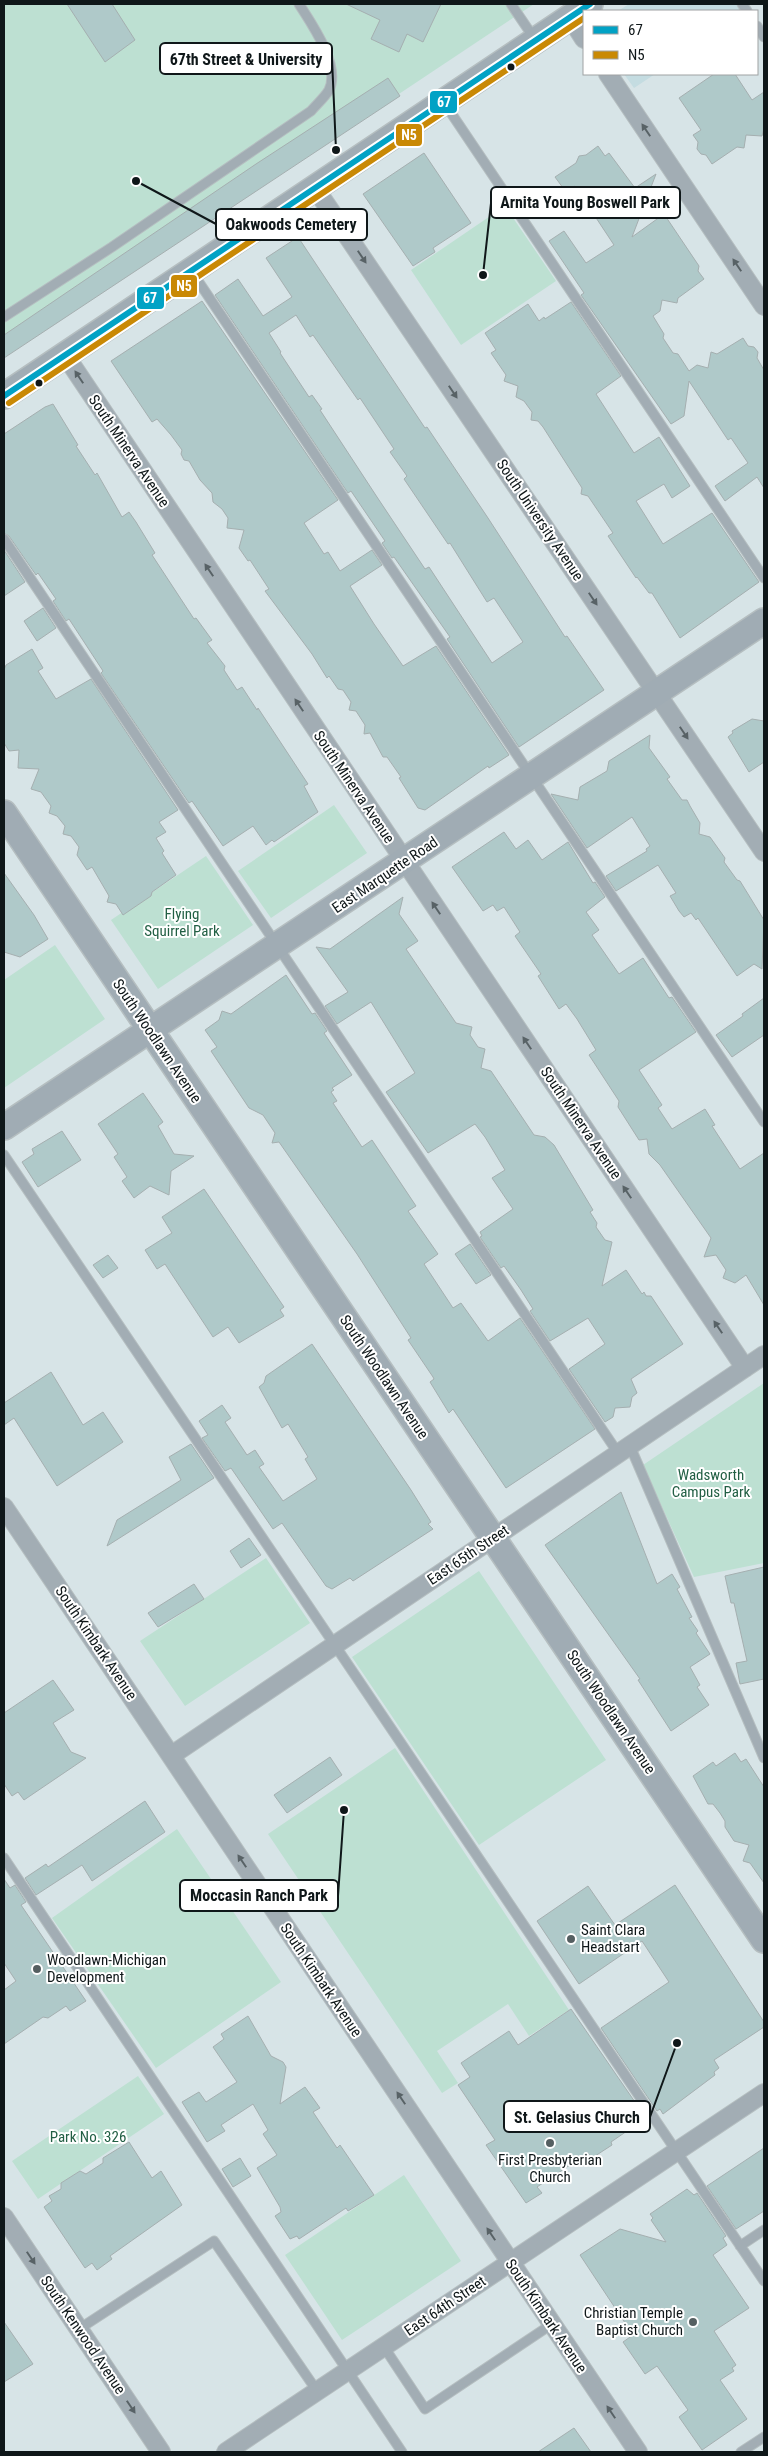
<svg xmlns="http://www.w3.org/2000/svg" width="768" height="2456" font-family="'Roboto Condensed',sans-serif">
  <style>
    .built { fill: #c4dce1 }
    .green { fill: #bde0d2 }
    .building { fill: #afc9c9; stroke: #a5afb0; fill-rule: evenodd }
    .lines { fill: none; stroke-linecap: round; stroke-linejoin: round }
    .lane-casing { stroke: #b5bec0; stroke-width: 11 }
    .street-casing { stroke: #b5bec0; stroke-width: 20 }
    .secondary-casing { stroke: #b5bec0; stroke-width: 28 }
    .lane { stroke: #a2adb4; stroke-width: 9 }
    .street { stroke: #a2adb4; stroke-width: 18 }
    .secondary { stroke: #a0acb4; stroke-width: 25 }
    .bus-1-casing { stroke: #fff; stroke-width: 10 }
    .bus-2-casing { stroke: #fff; stroke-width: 10 }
    .bus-1 { stroke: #01a2c5; stroke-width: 6 }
    .bus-2 { stroke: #c98905; stroke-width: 6 }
    .oneway { fill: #586266 }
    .bus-dot { fill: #0f1719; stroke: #fff; stroke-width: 2 }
    .poi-dot { fill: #555f61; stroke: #fff; stroke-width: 2 }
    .labels { text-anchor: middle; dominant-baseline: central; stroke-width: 4; stroke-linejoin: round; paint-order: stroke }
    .street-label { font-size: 15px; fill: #0f1719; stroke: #fff }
    .park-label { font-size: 15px; fill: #225f44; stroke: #fff }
    .poi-label { font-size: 15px; fill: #0f1719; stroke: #fff; text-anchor: start }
    .leader { fill: none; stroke: #0f1719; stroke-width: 2 }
    .callout-dot { fill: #0f1719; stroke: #fff; stroke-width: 2 }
    .callout { fill: #fff; stroke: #0f1719; stroke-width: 2 }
    .callout-label { font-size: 16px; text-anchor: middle; font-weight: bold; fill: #0f1719 }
    .line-badge { stroke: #fff; stroke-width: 2 }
    .badge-label { font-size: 14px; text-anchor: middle; font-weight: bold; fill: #fff }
  </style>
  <rect width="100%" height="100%" fill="#d7e4e7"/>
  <!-- built -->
  <path class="built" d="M629,4H742L747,11H618Z
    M624,74H655L634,88Z"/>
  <!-- green -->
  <path class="green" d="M4,4H534L4,357Z
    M505,206L556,281L461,345L411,270Z
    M334,805L367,853L271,918L238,871Z
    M206,856L253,925L158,989L111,920Z
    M55,945L105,1019L4,1088V980Z
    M764,1383V1563L694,1577L643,1465Z
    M266,1558L310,1623L185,1706L140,1641Z
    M479,1571L606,1760L479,1845L352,1657Z
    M395,1748L569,2010L529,2036L508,2004L437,2051L458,2083L442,2093L268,1834Z
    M177,1829L281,1982L156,2068L52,1918Z
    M138,2076L164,2114L38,2199L12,2161Z
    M404,2175L461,2261L342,2340L285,2255Z"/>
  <!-- building -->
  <path class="building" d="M67,4H112L135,40L105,62Z
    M346,4H441L423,42L407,34L399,52L371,39L380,20Z
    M714,74H735L752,100L764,92V128L762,136L746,135L744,148L737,147L712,164L706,155L701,154L697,149L698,142L693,135L701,130L679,98Z
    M388,78L400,96L4,358V335L256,164Z
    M598,146L605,156L609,153L635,188L656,174L632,237L664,214L699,266L698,271L704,279L678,298L677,303L662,300L660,311L653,316L664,334L663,338L673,353L678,354L689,371L697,365L708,368L711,352L717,354L743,338L748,346L754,347L758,352L757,358L764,370V488L757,477L725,501L715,486L748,463L731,438L728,440L689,381L684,416L671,424L581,295L584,293L549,241L564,231L586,263L614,245L575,186L566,192L555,177L576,163L579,156L586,155Z
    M424,153L471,223L433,248L435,252L413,266L363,194Z
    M298,237L425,428L427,427L488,518L565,637L567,636L604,690L519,747L447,639L450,637L394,557L392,558L382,543L385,541L351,491L348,493L215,295L238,279L263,316L292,297L266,258ZM296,315L310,337L313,335L358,400L360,398L394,449L390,452L407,476L404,479L448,544L450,543L487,602L494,598L523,642L492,663L429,567L425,569L377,497L320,410L322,409L312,395L309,397L280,353L281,352L269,333Z
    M202,301L338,500L304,523L324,554L328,552L340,571L372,550L382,565L350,586L374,624L403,666L436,646L509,755L489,768L488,766L425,810L418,808L399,778L401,777L387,757H383L370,733L364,734L365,725L356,711L349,710L351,702L343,690L338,689L329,676L327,678L312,654L265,591L269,589L250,560L248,561L239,548L244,530L227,528L228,518L222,509L213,502L212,493L200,480L189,461L184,460L181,454L182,450L171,435L157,419L152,422L111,361Z
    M571,302L621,376L596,394L634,453L659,437L690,486L672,498L664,484L636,501L663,544L712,513L759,582L680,638L652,593H649L637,577L636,578L608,536L613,533L588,496L581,494L582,488L543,427L538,421L531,420L532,412L524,401L516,397L518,386L504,381L506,375L491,353L496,350L485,333L528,304L539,321L544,317L545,319Z
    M53,404L78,445L76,446L95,475L97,473L122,517L129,512L136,522L155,553L152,555L194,619L196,618L212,640L207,643L225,666L224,670L237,690L242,687L257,710L258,708L308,784L304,786L318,812L274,842L272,840L266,845L253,826L223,846L192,801L189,803L101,673L103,671L69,619L66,621L53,601L56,599L38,573L36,575L9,536L4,533V434L45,407Z
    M4,550L25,582L4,596Z
    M43,608L56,628L37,641L24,621Z
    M32,649L43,668L38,671L56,699L91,679L178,810L159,822L166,832L156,838L164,851L162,853L176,875L152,892L151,896L123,915L116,904L107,902L109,896L92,867L87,870L77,855L79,847L71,836L63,834L65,826L57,816L49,813L51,806L41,792L31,789L39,769L18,768L19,750L9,751L4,743V670L6,665Z
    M752,719L764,721V762L749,772L728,737L733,733L732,731Z
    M650,735L649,748L670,777L667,779L682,800H687L690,806L700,823L699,834L710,837L725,858L724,862L737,880L740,881L764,920L762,969L754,964L737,976L698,918L696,920L691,913L684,917L679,911L670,896L676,893L658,865L616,891L606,876L647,851L646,849L650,846L632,817L587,848L551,794L578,800L580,787L607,771L609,761Z
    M504,832L516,849L528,840L542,860L568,842L593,883L595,882L605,897L586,912L599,930L592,935L619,974L643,958L669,998L672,997L696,1032L639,1070L662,1105L658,1108L672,1129L705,1109L715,1125L712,1126L740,1169L764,1153V1305L746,1275L735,1283L723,1278L726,1270L716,1255L704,1257L711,1238L660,1165L649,1154L647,1139L639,1140L618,1107L619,1101L589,1055L596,1050L577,1019L566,1004L559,1009L538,976L541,974L515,936L520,932L504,907L497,911L493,905L483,911L452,867Z
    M4,873L34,915L48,939L20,957L4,952Z
    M403,897L399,914L418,941L406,949L456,1023L472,1027L470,1035L478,1047L485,1049L481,1068L491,1071L534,1135L545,1137L554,1145L593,1210L590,1212L597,1223L596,1227L605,1240L612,1242L602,1286L626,1270L642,1294L644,1292L646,1296H651L683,1344L631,1379L637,1393L632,1397L630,1407L615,1408L613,1417L605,1422L569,1369L605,1344L588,1318L550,1341L530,1311L533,1309L521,1290L504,1266L501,1268L480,1237L482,1236L480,1232L513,1209L492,1178L505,1170L485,1137L475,1124L428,1153L386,1092L415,1073L371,1002L337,1024L325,1006L348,992L316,947L330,949Z
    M286,975L312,1014L315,1013L327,1031L324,1033L352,1075L332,1088L334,1090L331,1092L337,1101L333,1103L362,1147L372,1140L416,1206L408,1211L438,1254L424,1264L453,1308L461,1303L488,1341L520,1318L595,1429L506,1488L453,1409L449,1413L430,1382L434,1379L433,1377L408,1340L411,1338L357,1254L279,1142L272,1143L275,1133L263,1115L249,1108L211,1051L217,1047L205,1030L219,1020L222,1011L231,1014Z
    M764,998V1035L732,1057L716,1035L743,1016L742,1014Z
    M143,1093L163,1122L158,1126L174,1154L194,1156L171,1171L169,1195L150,1186L134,1198L122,1181L127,1177L114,1157L118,1154L98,1124Z
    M62,1131L81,1160L38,1187L22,1162L34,1154L32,1149Z
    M204,1189L284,1307L280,1310L284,1316L239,1343L228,1327L213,1337L165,1264L157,1269L145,1250L172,1233L162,1217Z
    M470,1244L491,1275L476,1284L455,1254Z
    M108,1255L118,1268L103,1278L93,1265Z
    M312,1344L411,1490L431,1522L428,1524L433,1529L353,1581L350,1578L332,1589L326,1586L282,1523L273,1529L231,1468L225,1471L202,1438L208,1435L199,1421L222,1405L231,1418L225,1422L247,1455L255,1450L264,1464L259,1467L283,1501L317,1479L305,1459L308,1457L288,1424L282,1428L259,1387L264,1383L266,1376Z
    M51,1372L83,1425L103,1412L123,1442L57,1486L14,1418L4,1425V1403Z
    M191,1444L214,1478L107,1546L117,1520L181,1480L169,1457Z
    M621,1492L657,1584L672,1574L680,1587L677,1589L692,1617L689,1618L698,1631L696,1633L710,1654L690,1667L700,1685L697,1687L709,1705L671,1731L638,1680L640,1679L545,1545Z
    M249,1538L261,1555L241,1568L230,1551Z
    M764,1567V1679L740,1684L736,1663L747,1661L734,1603H731L725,1576Z
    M194,1584L204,1599L158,1627L148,1613Z
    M53,1680L74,1710L53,1723L71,1752L86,1758L24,1800L18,1792L12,1796L4,1784V1713Z
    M735,1753L741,1762L746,1759L764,1787V1883L750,1863L743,1861L749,1845L734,1841L725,1827V1821L720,1813L713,1804H708L693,1776L713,1762L716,1766Z
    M330,1757L342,1775L287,1813L274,1795Z
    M145,1801L165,1832L92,1881L82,1865L36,1895L25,1878L46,1864L48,1867Z
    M4,1879L10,1888L15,1885L26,1902L21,1905L86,2001L70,2011L66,2006L48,2018L43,2017L4,2044V1990L16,1981L4,1963Z
    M675,1885L764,2022V2027L714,2060L719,2068L714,2072L715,2075L663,2114L660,2109L657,2111L601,2028L669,1982L642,1941L579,1984L537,1921L588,1886L615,1925Z
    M571,2009L646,2118L611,2142L612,2145L592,2158L588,2153L537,2187L542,2193L526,2203L486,2145L495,2140L458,2085L470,2077L461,2063L509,2031L518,2045Z
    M248,2016L271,2056L283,2062L286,2067L280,2104L305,2087L320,2108L313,2112L337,2148L340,2145L374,2195L348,2211L346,2208L299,2239L297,2236L290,2239L275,2216L281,2212L280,2207L257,2168L277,2155L263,2134L268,2130L253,2104L221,2125L225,2131L207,2142L182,2102L199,2092L206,2102L237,2082L213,2047L224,2039L221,2034Z
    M129,2142L152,2178L161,2171L182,2205L110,2256L112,2259L97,2270L92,2263L85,2268L44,2207L52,2201L49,2196L61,2189V2183L80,2171L86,2174L103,2163V2158Z
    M764,2148V2211L736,2229L707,2186Z
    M240,2158L251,2176L233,2187L222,2169Z
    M687,2189L694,2195L697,2193L726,2236L723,2238L727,2245L713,2255L749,2308L714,2331L736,2365L732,2368L734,2371L720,2380L747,2419L702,2450L679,2417L688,2410L657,2366L645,2374L623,2342L633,2335L580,2255L620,2229L666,2242L651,2220L653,2218L650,2214Z
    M4,2322L33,2364L4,2382Z
    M574,2428L591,2452H538Z"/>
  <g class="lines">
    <!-- lane casing -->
    <g class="lane-casing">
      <path id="lane" d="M511,4L534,38
        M742,4L747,11
        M757,26L764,37
        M445,104L764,578
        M192,272L764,1122
        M4,317L112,247L311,111C317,104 325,97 329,90C341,65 311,23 299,4
        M4,539L618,1453
        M4,1155L764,2281
        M630,1446L764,1758
        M4,1858L402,2452
        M740,2246L764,2230
        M79,2329L214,2241L317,2391
        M384,2347L425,2409L552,2324
        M741,2452L764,2437"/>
    </g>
    <!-- street casing -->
    <g class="street-casing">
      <path id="street" d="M570,17L584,39
        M608,74L764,306
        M315,188L764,852
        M65,355L745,1368
        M4,1507L638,2452
        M172,1755L764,1355
        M4,2217L161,2452
        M226,2452L764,2093"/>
    </g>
    <!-- secondary casing -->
    <g class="secondary-casing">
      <path id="secondary" d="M4,396L590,4
        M4,813L764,1940
        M4,1127L764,621"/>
    </g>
    <!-- lane -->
    <use href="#lane" class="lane"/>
    <!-- street -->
    <use href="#street" class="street"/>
    <!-- secondary -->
    <use href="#secondary" class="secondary"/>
    <!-- bus-1 casing -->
    <g class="bus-1-casing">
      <path id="bus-1" d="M4,396L590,4"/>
    </g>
    <!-- bus-2 casing -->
    <g class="bus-2-casing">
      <path id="bus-2" d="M9,403L584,18"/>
    </g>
    <!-- bus-1 -->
    <use href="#bus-1" class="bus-1"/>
    <!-- bus-2 -->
    <use href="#bus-2" class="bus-2"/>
  </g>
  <!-- one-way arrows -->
  <defs><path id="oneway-solid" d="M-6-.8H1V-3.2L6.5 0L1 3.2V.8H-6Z" transform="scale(1.25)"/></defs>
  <g class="oneway">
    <use href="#oneway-solid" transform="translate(646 130) rotate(-124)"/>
    <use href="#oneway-solid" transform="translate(362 257) rotate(56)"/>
    <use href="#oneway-solid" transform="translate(737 265) rotate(-124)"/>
    <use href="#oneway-solid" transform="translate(79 377) rotate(-124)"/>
    <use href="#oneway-solid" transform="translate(453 392) rotate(56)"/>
    <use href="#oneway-solid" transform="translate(209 570) rotate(-124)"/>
    <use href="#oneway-solid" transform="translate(593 599) rotate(56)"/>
    <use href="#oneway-solid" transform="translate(299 705) rotate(-124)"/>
    <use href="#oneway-solid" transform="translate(684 733) rotate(56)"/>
    <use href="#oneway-solid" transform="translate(436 908) rotate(-124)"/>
    <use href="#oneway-solid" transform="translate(527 1043) rotate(-124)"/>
    <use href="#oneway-solid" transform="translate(627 1192) rotate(-124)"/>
    <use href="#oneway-solid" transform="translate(718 1327) rotate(-124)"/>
    <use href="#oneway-solid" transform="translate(242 1861) rotate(-124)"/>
    <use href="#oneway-solid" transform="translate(401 2098) rotate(-124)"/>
    <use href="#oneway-solid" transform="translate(491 2234) rotate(-124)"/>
    <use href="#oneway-solid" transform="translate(31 2258) rotate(56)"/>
    <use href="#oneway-solid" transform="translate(131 2407) rotate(56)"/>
    <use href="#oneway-solid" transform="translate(611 2412) rotate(-124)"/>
  </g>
  <!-- markers -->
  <g class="bus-dot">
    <circle cx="511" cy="67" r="4.5"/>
    <circle cx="39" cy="383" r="4.5"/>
  </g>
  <g class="poi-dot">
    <circle cx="571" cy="1939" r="5"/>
    <circle cx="37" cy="1969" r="5"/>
    <circle cx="550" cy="2143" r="5"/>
    <circle cx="693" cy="2322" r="5"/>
  </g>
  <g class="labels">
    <!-- street labels -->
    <g class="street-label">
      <text transform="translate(129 451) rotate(56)">South Minerva Avenue</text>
      <text transform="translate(540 520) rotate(56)">South University Avenue</text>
      <text transform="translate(354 787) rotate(56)">South Minerva Avenue</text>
      <text transform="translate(385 875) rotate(-34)">East Marquette Road</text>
      <text transform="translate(157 1041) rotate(56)">South Woodlawn Avenue</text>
      <text transform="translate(581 1123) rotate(56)">South Minerva Avenue</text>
      <text transform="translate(384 1377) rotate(56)">South Woodlawn Avenue</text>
      <text transform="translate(468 1555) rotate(-34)">East 65th Street</text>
      <text transform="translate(96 1643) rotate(56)">South Kimbark Avenue</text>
      <text transform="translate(611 1712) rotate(56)">South Woodlawn Avenue</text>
      <text transform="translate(321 1980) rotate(56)">South Kimbark Avenue</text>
      <text transform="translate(445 2306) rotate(-34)">East 64th Street</text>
      <text transform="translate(546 2316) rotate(56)">South Kimbark Avenue</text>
      <text transform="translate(83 2335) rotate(56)">South Kenwood Avenue</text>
    </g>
    <!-- park labels -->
    <g class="park-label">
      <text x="182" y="914">Flying<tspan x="182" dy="17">Squirrel Park</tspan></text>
      <text x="711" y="1475">Wadsworth<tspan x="711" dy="17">Campus Park</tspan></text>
      <text x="88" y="2137">Park No. 326</text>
    </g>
    <!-- poi labels -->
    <g class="poi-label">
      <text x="581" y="1930">Saint Clara<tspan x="581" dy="17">Headstart</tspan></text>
      <text x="47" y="1960">Woodlawn-Michigan<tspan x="47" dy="17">Development</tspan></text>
      <text x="550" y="2160" text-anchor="middle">First Presbyterian<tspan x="550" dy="17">Church</tspan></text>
      <text x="683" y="2313" text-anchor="end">Christian Temple<tspan x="683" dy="17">Baptist Church</tspan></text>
    </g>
  </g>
  <!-- callouts -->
  <path class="leader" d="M336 150L332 59M483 275L491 203M136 181L216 224M344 1810L338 1896M677 2043L650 2117"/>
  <g class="callout-dot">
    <circle cx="336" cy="150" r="5"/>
    <circle cx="483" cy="275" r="5"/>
    <circle cx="136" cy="181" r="5"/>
    <circle cx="344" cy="1810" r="5"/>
    <circle cx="677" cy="2043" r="5"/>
  </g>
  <g class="callout">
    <rect x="160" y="43" width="172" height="31" rx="5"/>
    <rect x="491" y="187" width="189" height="31" rx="5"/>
    <rect x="216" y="209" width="151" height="31" rx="5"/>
    <rect x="180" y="1880" width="158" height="31" rx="5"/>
    <rect x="504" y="2101" width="146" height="31" rx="5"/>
  </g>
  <g class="callout-label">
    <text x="246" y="65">67th Street &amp; University</text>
    <text x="585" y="208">Arnita Young Boswell Park</text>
    <text x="291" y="230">Oakwoods Cemetery</text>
    <text x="259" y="1901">Moccasin Ranch Park</text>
    <text x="577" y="2123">St. Gelasius Church</text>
  </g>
  <g class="line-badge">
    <rect x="429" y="90" width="29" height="24" rx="5" fill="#01a2c5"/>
    <rect x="395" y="123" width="28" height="24" rx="5" fill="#c98905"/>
    <rect x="170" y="274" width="28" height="24" rx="5" fill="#c98905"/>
    <rect x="136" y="286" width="29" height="24" rx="5" fill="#01a2c5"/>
  </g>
  <g class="badge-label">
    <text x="444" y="107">67</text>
    <text x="409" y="140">N5</text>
    <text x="184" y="291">N5</text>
    <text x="150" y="303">67</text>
  </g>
  <!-- border -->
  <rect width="768" height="2456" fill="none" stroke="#0f1719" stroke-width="10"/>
  <!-- legend -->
  <rect x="583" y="10" width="175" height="65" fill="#ffffff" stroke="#9fa2a3"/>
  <rect x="593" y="26" width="25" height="8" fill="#01a2c5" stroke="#9fa2a3"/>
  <text x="628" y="35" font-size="15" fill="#0f1719">67</text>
  <rect x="593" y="51" width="25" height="8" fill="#c98905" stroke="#9fa2a3"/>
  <text x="628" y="60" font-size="15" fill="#0f1719">N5</text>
</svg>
